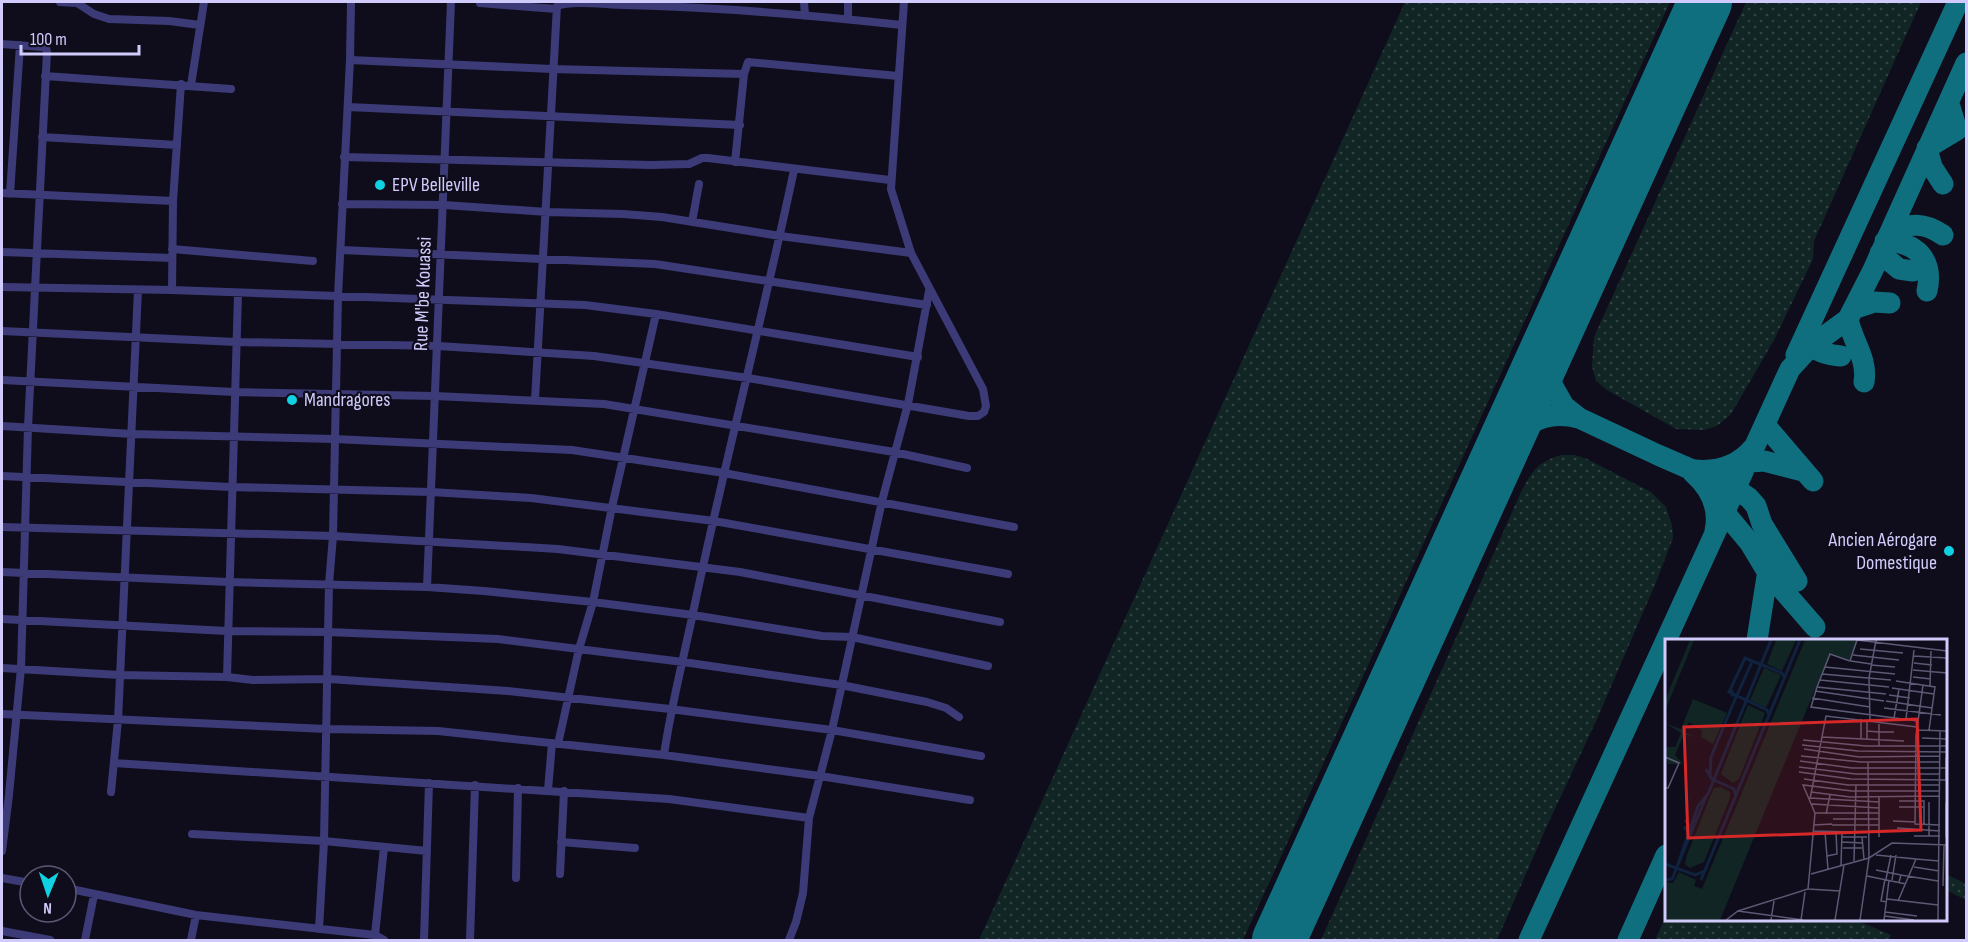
<svg xmlns="http://www.w3.org/2000/svg" width="1968" height="942" font-family="'Sofia Sans Condensed',sans-serif">
  <style>
    .green { fill: url(#green-dots) }
    .lines { fill: none; stroke-linecap: round; stroke-linejoin: round }
    .taxiway { stroke: #106f7f; stroke-width: 21 }
    .runway { stroke: #106f7f; stroke-width: 54 }
    .minor { stroke: #3c3b78; stroke-width: 8 }
    .poi-dot { fill: #10d1e2; stroke: #0f0d1c; stroke-width: 2 }
    .labels { text-anchor: middle; dominant-baseline: central; stroke-width: 4.5; stroke-linejoin: round; paint-order: stroke }
    .poi-label { font-size: 20px; fill: #d0cbfb; stroke: #0f0d1c; text-anchor: start }
    .street-label { font-size: 20px; fill: #d0cbfb; stroke: #0f0d1c }
    .inset-river { fill: none; stroke: #0f223e; stroke-width: 3 }
    .inset-road { fill: none; stroke: #5c5975; stroke-width: 1.5 }
    .view { fill: #d62828; fill-opacity: 0.15; stroke: #d62828; stroke-width: 3 }
    .inset-edge { fill: none; stroke: #d0cbfb; stroke-width: 3 }
  </style>
  <defs>
    <pattern id="green-dots" width="8" height="8" patternUnits="userSpaceOnUse" patternTransform="scale(1.5)"><rect width="8" height="8" fill="#102524"/><path d="M2 2h.1M6 6h.1" fill="none" stroke="#324345" stroke-width="1.8" stroke-linecap="round"/></pattern>
  </defs>
  <rect width="100%" height="100%" fill="#0f0d1c"/>
  <!-- green -->
  <path class="green" d="M1405,2H1670L1243,940H979Z
    M1746,2H1921L1814,241L1813,259L1774,340L1731,414L1717,426L1704,430L1676,429L1607,390L1596,381L1592,366L1594,337Z
    M1561,455H1575L1587,459L1651,492L1666,507L1672,525L1673,538L1657,580L1597,719L1546,828L1497,940H1321L1522,490C1533,470 1538,462 1561,455Z
    M1946,874L1966,884V900L1946,890Z
    M1666,916V920H1856L1891,935L1889,940H1655Z"/>
  <g class="lines">
    <!-- taxiway -->
    <path class="taxiway" d="M1943,184L1932,167L1927,148L1957,130L1950,107
      M1890,232C1910,223 1924,222 1943,235
      M1885,241C1916,242 1934,259 1927,291
      M1880,253L1899,269L1913,271
      M1853,309L1874,302L1890,303
      M1848,319C1852,341 1868,358 1864,382
      M1550,343L1551,383L1564,406L1579,418L1658,455L1736,489L1749,498L1756,506L1762,524L1797,581
      M1811,346C1820,353 1829,355 1841,356
      M1796,355L1958,2
      M1765,425L1813,481
      M1503,447C1526,424 1544,409 1579,418
      M1737,463L1764,461L1803,471
      M1695,470C1717,472 1738,466 1753,448
      M1693,473C1710,488 1720,508 1715,531
      M1725,513L1750,543L1768,573L1815,627
      M1757,640L1769,564
      M1529,940L1790,369L1811,346L1848,319L1873,270L1966,63
      M1628,940L1666,855"/>
    <!-- runway -->
    <path class="runway" d="M1279,940L1705,2"/>
    <!-- minor -->
    <path class="minor" d="M60,2L77,3L94,14L109,19L169,21L200,25
      M351,2L350,60L338,296L333,536L329,584L324,841L427,851
      M804,2L805,16
      M480,3L556,9
      M848,19V2
      M2,44L42,47L46,48L47,52L28,427L21,668L9,795L2,851
      M350,60L552,69L744,74
      M45,76L231,89
      M191,85L204,2
      M348,107L740,125
      M42,137L177,145
      M344,157L651,165L689,164L702,158H708L890,180
      M735,162L744,74L748,62L898,76
      M2,193L173,201
      M10,194L20,45
      M342,204L444,205L547,212L623,214L662,217L780,236L911,253
      M692,222L699,184
      M172,249L313,261
      M341,250L655,264L927,305
      M2,252L172,258
      M2,287L172,290L585,305L656,314L918,357
      M172,290L173,201L181,84
      M2,331L236,342L438,346L594,356L748,378L969,416H978L984,412L986,406L983,389L911,253L891,189L904,2
      M2,380L234,392L435,396L604,404L894,452L967,468
      M535,400L557,6C574,0 606,5 625,5C718,7 810,15 902,25
      M2,426L132,434L334,439L572,450L724,473L1014,527
      M2,476L231,487L431,492L531,498L714,521L1008,574
      M2,527L333,536L558,549L740,572L1000,622
      M2,572L228,582L427,587L484,591L593,602L693,615L822,636L852,637L988,666
      M427,587L451,2
      M2,619L227,631L328,632L498,639L683,662L841,685L927,702L946,708L959,717
      M2,668L120,675L227,677L253,680L329,679L508,691L670,709L832,730L981,756
      M227,677L238,294
      M2,714L327,729L438,731L664,755L820,776L970,800
      M558,744L579,649L593,602L612,507L656,314
      M664,755C671,705 684,657 694,608C725,461 763,316 794,170
      M114,763L669,799L809,818
      M548,790L552,743
      M111,792L118,720L138,290
      M192,834L324,841L319,929
      M561,842L635,848
      M560,874L564,791
      M2,878L30,883
      M516,878L518,788
      M66,888L196,915L375,935L384,940
      M2,931L50,940
      M375,935L384,847
      M85,940L94,895
      M191,940L196,915
      M424,940L429,783
      M470,940L475,785
      M789,940L796,922L803,893L809,818L832,730L882,501L908,404L929,291"/>
  </g>
  <!-- markers -->
  <g class="poi-dot">
    <circle cx="380" cy="185" r="6"/>
    <circle cx="292" cy="400" r="6"/>
    <circle cx="1949" cy="551" r="6"/>
  </g>
  <g class="labels">
    <!-- poi labels -->
    <g class="poi-label">
      <text x="392" y="185">EPV Belleville</text>
      <text x="304" y="400">Mandragores</text>
      <text x="1937" y="540" text-anchor="end">Ancien Aérogare<tspan x="1937" dy="23">Domestique</tspan></text>
    </g>
    <!-- street labels -->
    <g class="street-label">
      <text transform="translate(423 294) rotate(-88)">Rue M'be Kouassi</text>
    </g>
  </g>
  <!-- overview -->
  <g transform="translate(1665 639)">
    <rect width="282" height="282" fill="#0f0d1c"/>
    <path d="M25,1H29L0,72V61ZM111,1H131L117,32L102,25ZM140,1H192L185,21L165,14L55,281H0V243L8,244L14,233L31,241L29,247L37,250ZM99,29L116,36L101,69L85,61ZM28,60L62,74L48,105L36,98L37,92L24,83L19,93L31,98L19,95L10,116L18,125H3L0,108H10L16,94L0,84L16,90ZM83,66L100,74L74,140L68,144L56,135ZM56,148L65,153V159L39,223L25,229L20,225L22,216L45,158L49,149Z" fill="#102524"/>
    <path class="inset-river" d="M67,51V56H72L87,23M104,76L102,71L64,53L80,19L117,34L120,39M41,130L47,140L69,150L71,157M45,137L46,118L71,58M20,181L25,187L20,189L23,193M0,225L30,236L40,232M13,225L33,167L43,155L106,1M0,241L7,240L41,158M36,241L135,1"/>
    <path class="inset-road" d="M192,1L185,22L165,15L152,48L221,55M192,1L282,12M195,10L238,14M188,16L234,21M249,17L282,19M186,22L206,25M249,24L267,26M206,26L230,28M160,28L230,35M248,31L282,34M157,35L226,41M248,38L266,40M155,41L224,48M231,42L270,48L264,91M258,46L251,97L250,185L275,186M265,47L266,12M152,48L146,68L253,82M227,49L269,55M150,52L219,62M224,56L245,59M147,59L205,68M221,62L267,69M219,69L276,76M229,79L234,50M196,80V100M241,80L249,11M205,81L204,39L211,1M214,83V93H229M252,91L282,92M202,92L214,93V107M157,98L239,102M257,99L282,100M138,101L201,107H282M202,101V81M137,106L193,112L282,113M139,110L194,118L275,117M136,117L196,123H275M0,118L14,124L3,149H0M281,119V141M135,122L187,129H282M134,128L191,135H275M134,133L186,140L282,141M139,140L183,146H275M146,153L185,158L275,157M145,159L214,163M145,160L161,77L252,88M234,162H259V186M281,164V198M147,165L214,169M234,168H259M150,174H214M161,175L165,156M168,180H214M228,182L250,183M149,186L167,185M167,186H214M232,189L275,192M149,192L188,193M160,193L163,230M249,197H275M264,197V163M177,198H202M197,198L199,220M214,198V157M177,203L197,204M178,209H197M211,216L251,220M162,217L172,215L171,193M189,222L191,146M176,226L177,193M249,228L274,232M211,231L236,236M146,235L204,219L227,204L282,206M202,237L241,245M220,240L216,262L222,263M221,240L226,216M227,241L231,216M234,243L236,236L273,242M278,247L279,207M143,250L175,252M222,260L273,266M233,262L251,220L274,222M73,272L138,281M220,273L252,277M220,277L249,281M61,281L73,272L143,250L150,174L138,146L187,152H275M106,281L109,262M136,281L140,253M170,281L179,226M195,281L204,219L203,124M219,281L224,241M273,281L275,91"/>
    <path class="view" d="M252,80L256,191L23,199L19,88Z"/>
    <rect width="282" height="282" class="inset-edge"/>
  </g>
  <!-- border -->
  <rect width="1968" height="942" fill="none" stroke="#d0cbfb" stroke-width="6"/>
  <!-- north arrow -->
  <g transform="translate(48 894) rotate(182)"><circle r="28" fill="#0f0d1c" stroke="#5c5975" stroke-width="1.5"/>
  <path d="M0-4.5L10 22L0 15L-10 22Z" fill="#10d1e2"/>
  <text y="-9" font-size="16" font-weight="bold" text-anchor="middle" fill="#d0cbfb">N</text>
  </g>
  <!-- scale -->
  <path d="M21 45v9h118v-9" fill="none" stroke="#d0cbfb" stroke-width="3"/>
  <text x="30" y="45" font-size="18" fill="#d0cbfb" stroke="#0f0d1c" stroke-width="4.5" paint-order="stroke">100 m</text>
</svg>
